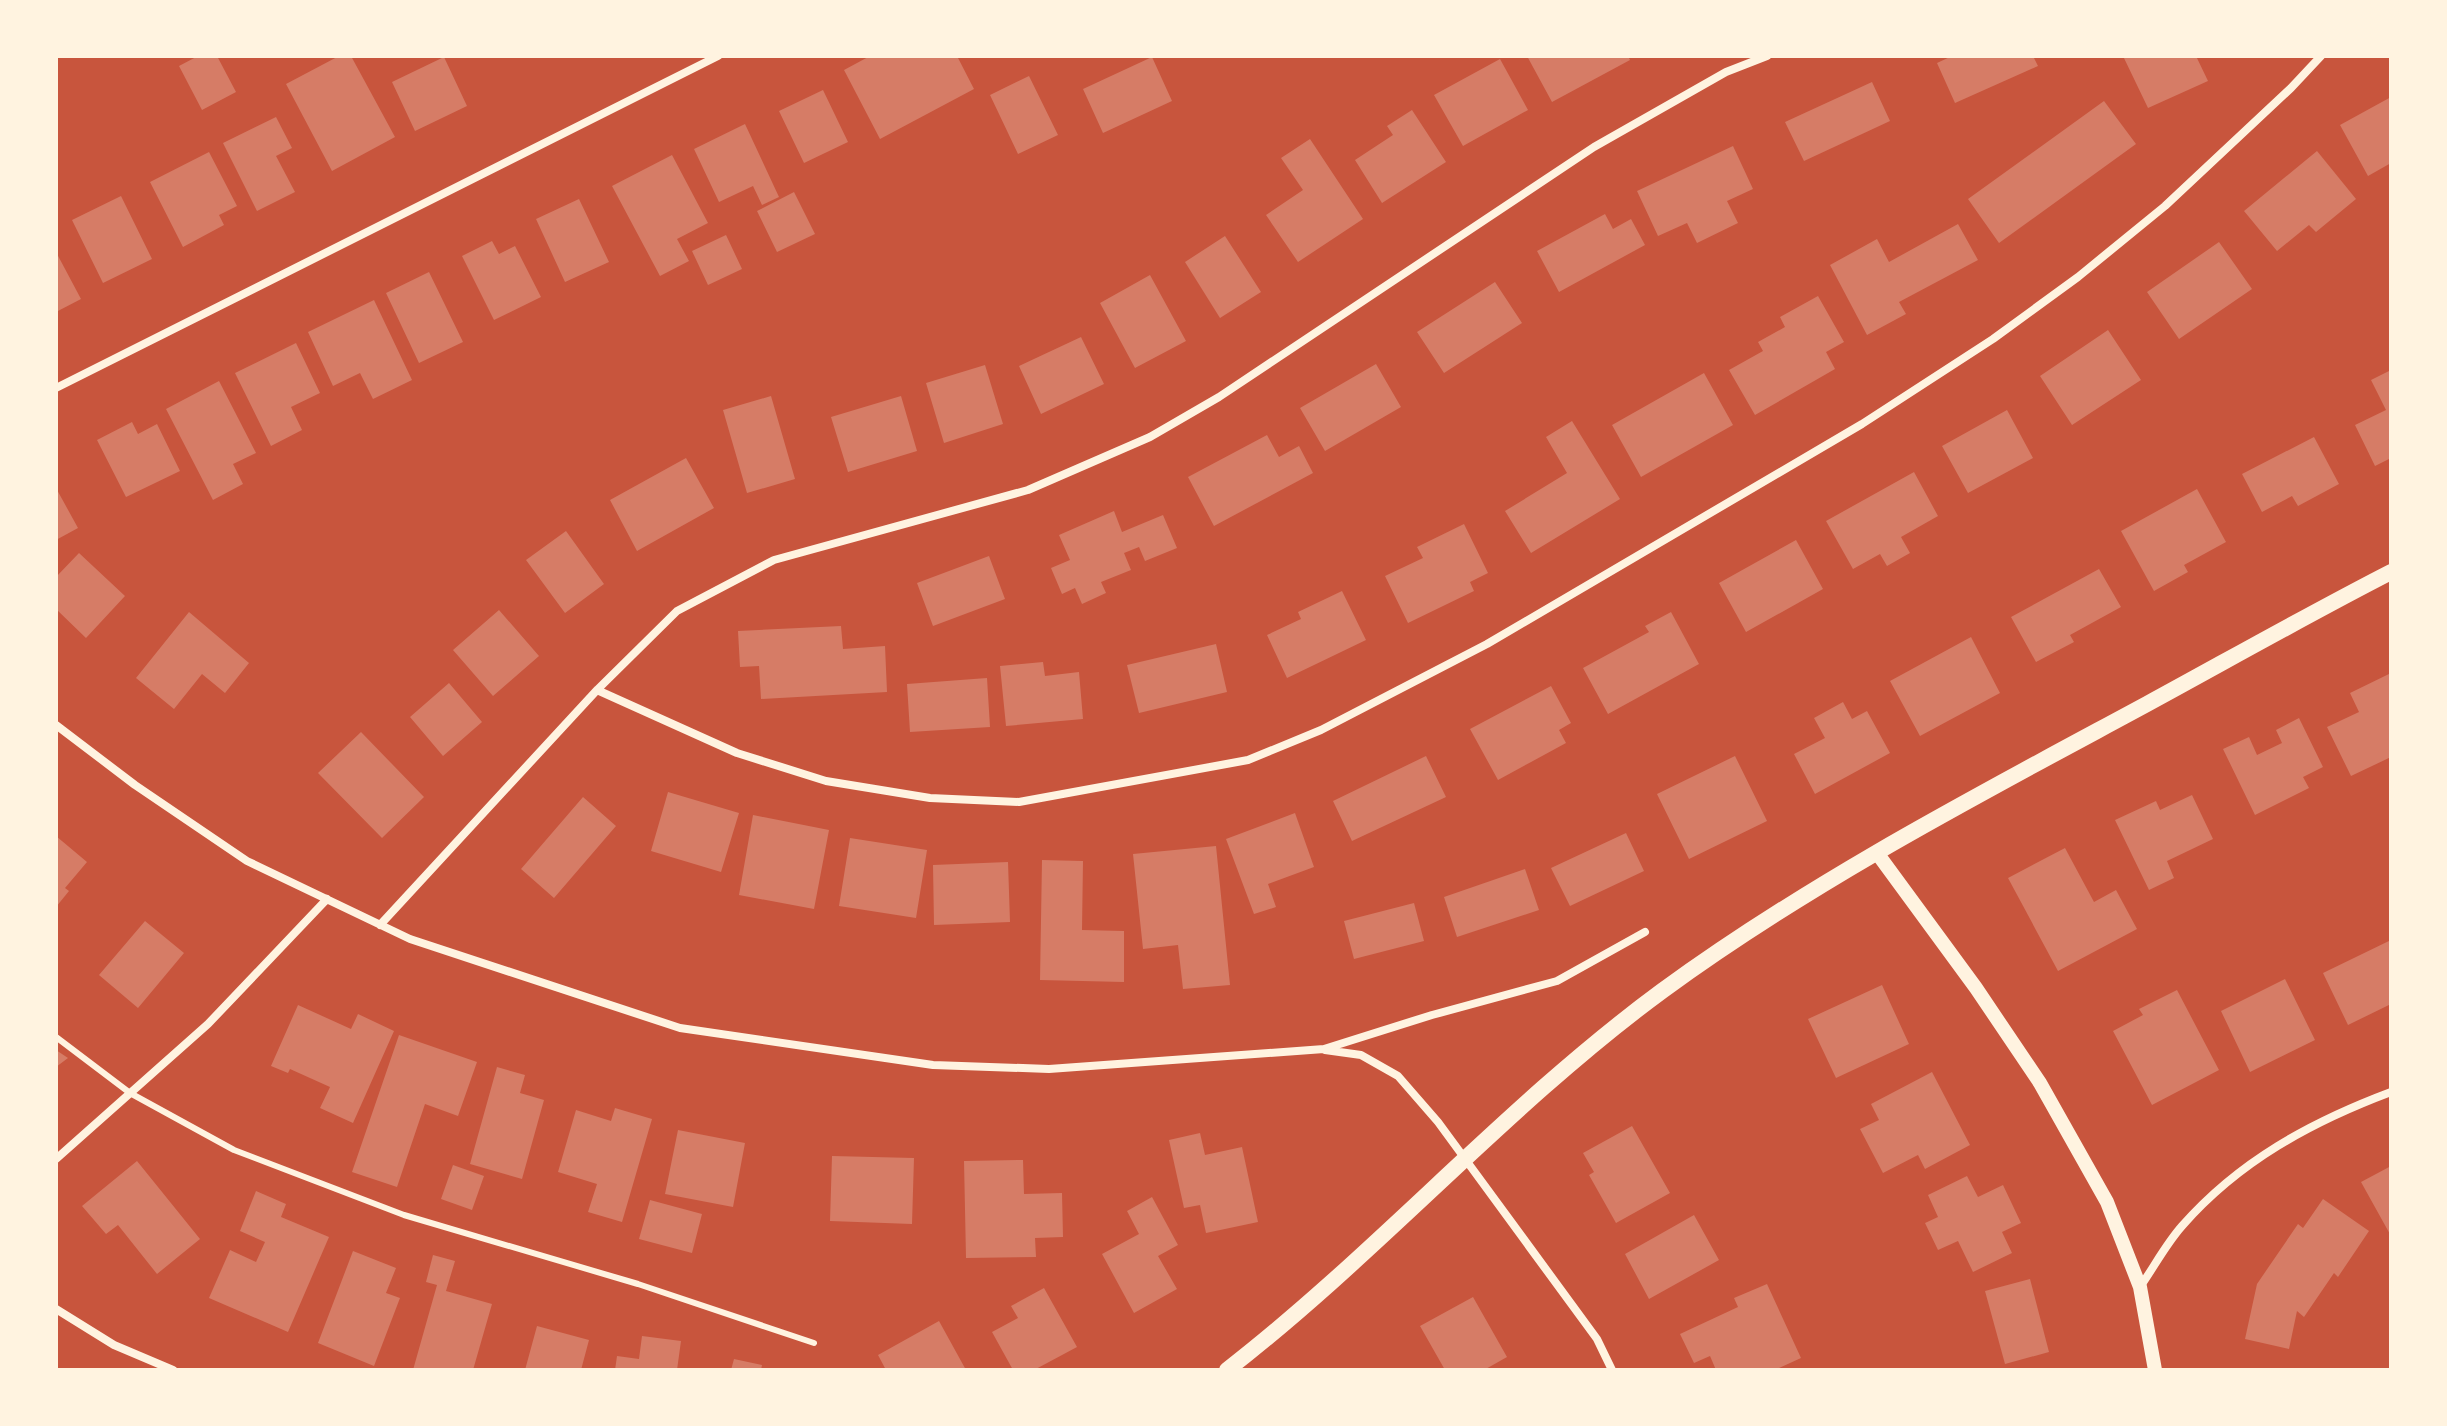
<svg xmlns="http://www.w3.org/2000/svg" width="2447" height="1426" font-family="Rubik,sans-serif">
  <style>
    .building { fill: #d67c66 }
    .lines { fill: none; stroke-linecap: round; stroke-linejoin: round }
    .service { stroke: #fff3e0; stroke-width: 6 }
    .minor { stroke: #fff3e0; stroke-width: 8 }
    .tertiary { stroke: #fff3e0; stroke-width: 14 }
    .secondary { stroke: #fff3e0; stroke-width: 16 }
  </style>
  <rect width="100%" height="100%" fill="#c8553d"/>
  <!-- building -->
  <path class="building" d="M198,56H217L236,92L202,110L179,66Z
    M339,56H351L395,137L332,171L286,84Z
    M870,56H957L974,89L880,139L844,70Z
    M1527,56H1628L1630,60L1552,102Z
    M1952,56H2033L2038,66L1955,103L1937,63Z
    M2123,56H2196L2208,81L2148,108Z
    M444,57L467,106L415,131L392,82Z
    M1152,57L1172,101L1103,133L1083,89Z
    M1500,59L1528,110L1463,146L1434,95Z
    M1029,76L1058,135L1018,154L990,95Z
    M1872,82L1890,121L1804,161L1785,122Z
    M823,90L848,142L804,163L779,111Z
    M2391,97V163L2368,176L2340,125Z
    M2104,101L2136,144L1999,243L1968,199Z
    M1412,110L1446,162L1382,203L1355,160L1393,135L1387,126Z
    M276,117L292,148L276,156L295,192L257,211L223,143Z
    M745,124L779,197L762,205L753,186L719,202L694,149Z
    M1310,139L1363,219L1298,262L1266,215L1303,190L1281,158Z
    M1733,146L1753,189L1727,201L1738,223L1697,243L1687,223L1658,236L1637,191Z
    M2317,151L2356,199L2316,232L2309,225L2277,251L2244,211Z
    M209,152L237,206L219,215L224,225L183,247L150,182Z
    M672,155L708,223L677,239L689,261L660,276L612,186Z
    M794,192L815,234L777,252L757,211Z
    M121,196L152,259L103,283L72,220Z
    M579,199L609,262L565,282L536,219Z
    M1605,214L1613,229L1631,219L1645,245L1559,292L1537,251Z
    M1958,224L1978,260L1899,302L1906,314L1867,335L1830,265L1877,239L1889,262Z
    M726,235L742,269L708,285L692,251Z
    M1225,236L1261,292L1220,318L1185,262Z
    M492,241L499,254L515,246L541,297L494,320L462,256Z
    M2219,242L2252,289L2179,339L2147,292Z
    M56,252L81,299L56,312Z
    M429,272L463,342L419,363L386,293Z
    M1150,275L1186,341L1135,368L1100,303Z
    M1495,282L1522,323L1444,373L1417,332Z
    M1818,296L1844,342L1826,352L1835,369L1755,415L1729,370L1763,351L1758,342L1785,327L1780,317Z
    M374,300L412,380L373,399L360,373L333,386L308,332Z
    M2108,330L2141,380L2072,425L2040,376Z
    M1081,337L1104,384L1041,414L1019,366Z
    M296,343L320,393L291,407L302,430L271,446L235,373Z
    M1376,364L1401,407L1325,451L1300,408Z
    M985,365L1003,424L944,443L926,383Z
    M2391,370V458L2375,466L2355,425L2386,410L2371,380Z
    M1704,373L1733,425L1641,477L1612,425Z
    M219,381L256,453L233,464L243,484L213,500L166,409Z
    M771,396L795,479L747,493L723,410Z
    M901,396L917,451L848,472L831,417Z
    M2007,410L2033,458L1968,493L1942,446Z
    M1572,421L1620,499L1531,553L1505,511L1567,473L1546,437Z
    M132,422L138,434L157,424L180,471L126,497L97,440Z
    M1267,435L1279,457L1299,446L1313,473L1214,526L1188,477Z
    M2314,437L2339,484L2298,506L2292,496L2262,512L2242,474Z
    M686,458L714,508L637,551L610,500Z
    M1914,472L1938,516L1901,537L1910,553L1887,566L1880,554L1853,569L1826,521Z
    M56,488L78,528L56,540Z
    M2197,489L2226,542L2184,565L2188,572L2154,591L2121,531Z
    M1114,511L1122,532L1163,515L1177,548L1145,561L1139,547L1124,553L1131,570L1101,582L1106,593L1082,604L1075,588L1062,594L1051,568L1070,560L1059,535Z
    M1464,524L1488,573L1470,582L1474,591L1408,623L1385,576L1423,558L1417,547Z
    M566,531L604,584L565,613L526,560Z
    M1796,540L1823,589L1746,632L1719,583Z
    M79,553L125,596L86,638L56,609V577Z
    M989,556L1005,599L933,626L917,583Z
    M2099,569L2121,607L2070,635L2074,642L2036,662L2011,617Z
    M1342,591L1366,640L1287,678L1267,635L1301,619L1298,612Z
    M499,610L539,656L493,696L453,650Z
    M189,612L249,663L225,693L202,674L174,709L136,678Z
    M1671,612L1699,664L1608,714L1583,668L1649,632L1645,626Z
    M841,626L843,649L885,646L887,692L761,699L759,666L740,667L738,631Z
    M1971,637L2000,693L1920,736L1890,681Z
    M1216,644L1227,692L1139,713L1127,665Z
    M1043,662L1045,676L1079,672L1083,719L1006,726L1000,666Z
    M2391,673V757L2351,776L2327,727L2359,712L2350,693Z
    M987,678L990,727L910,732L907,684Z
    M449,683L482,722L443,756L410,717Z
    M1551,686L1571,723L1559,730L1566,743L1498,780L1470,729Z
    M1843,702L1852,719L1867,711L1890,753L1815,794L1794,754L1825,738L1814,718Z
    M2299,718L2323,767L2303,777L2309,788L2255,815L2223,749L2249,737L2257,755L2282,743L2276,730Z
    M361,732L424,797L382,838L318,773Z
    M1426,756L1446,797L1352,841L1333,801Z
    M1735,756L1767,821L1689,859L1657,794Z
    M668,792L739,813L721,872L651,851Z
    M2192,795L2213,839L2167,861L2174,878L2149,890L2115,820L2156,801L2160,810Z
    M583,797L616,826L554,898L521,869Z
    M1295,813L1314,867L1268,884L1276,907L1254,914L1226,839Z
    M753,815L829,830L814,909L739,895Z
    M1626,833L1644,871L1570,906L1551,868Z
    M56,836L87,862L65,888L69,891L56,907Z
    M850,838L927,850L916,918L839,906Z
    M1216,846L1230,985L1183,989L1178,945L1143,949L1133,854Z
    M2065,848L2094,902L2116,890L2137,929L2058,971L2008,878Z
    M1042,860L1083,861L1082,930L1124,931V982L1040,980Z
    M1008,862L1010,922L934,925L933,865Z
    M1525,869L1539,910L1457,937L1444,897Z
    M1414,903L1424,941L1354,959L1344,921Z
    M145,921L184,953L138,1008L99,975Z
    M2391,940V1004L2348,1025L2323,973Z
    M2285,979L2315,1040L2250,1072L2221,1011Z
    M1882,985L1909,1044L1836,1078L1808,1019Z
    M2177,990L2219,1070L2152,1105L2113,1031L2143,1015L2139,1009Z
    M298,1005L351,1029L358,1014L394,1031L353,1123L320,1108L330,1087L290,1069L288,1073L271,1066Z
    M399,1035L477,1062L458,1116L425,1104L397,1187L352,1172Z
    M56,1050L68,1058L56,1067Z
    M497,1067L525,1075L520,1093L544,1100L522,1179L470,1164Z
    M1932,1072L1970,1145L1925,1169L1918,1155L1883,1173L1860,1129L1879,1120L1871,1104Z
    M615,1108L652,1119L622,1222L588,1212L597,1184L558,1172L576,1110L611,1121Z
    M1632,1126L1670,1193L1616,1223L1589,1175L1594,1172L1583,1153Z
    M678,1130L745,1143L733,1207L665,1194Z
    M1200,1133L1205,1155L1242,1147L1258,1222L1206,1233L1200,1205L1184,1208L1169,1140Z
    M832,1156L914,1158L912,1224L830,1221Z
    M1023,1160L1024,1194L1062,1193L1063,1237L1035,1238L1036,1257L966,1258L964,1161Z
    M137,1161L200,1239L157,1274L118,1225L106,1234L82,1206Z
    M453,1165L484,1176L472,1210L441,1199Z
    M2391,1166V1236L2361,1182Z
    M1967,1176L1978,1197L2003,1185L2021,1223L2002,1232L2012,1253L1973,1272L1958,1241L1938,1250L1925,1223L1938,1217L1928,1195Z
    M256,1191L286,1204L281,1217L329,1237L288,1332L209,1298L230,1250L256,1262L265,1242L240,1231Z
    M1152,1197L1178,1245L1158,1256L1177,1289L1134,1313L1102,1254L1139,1234L1127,1211Z
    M2323,1199L2369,1231L2338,1277L2334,1273L2304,1317L2297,1311L2289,1349L2245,1339L2257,1284L2298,1224L2303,1228Z
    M650,1200L702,1214L692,1253L639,1239Z
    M1694,1215L1719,1260L1649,1299L1625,1254Z
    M353,1251L396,1268L386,1293L400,1298L374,1366L318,1343Z
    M433,1255L455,1261L446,1291L492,1304L473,1370H413L437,1285L426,1282Z
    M2030,1279L2049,1352L2005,1364L1985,1291Z
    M1767,1284L1801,1358L1775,1370H1716L1710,1356L1694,1363L1680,1334L1738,1307L1734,1298Z
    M1044,1288L1077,1347L1034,1370H1013L992,1332L1018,1318L1011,1306Z
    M1473,1297L1507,1357L1484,1370H1445L1420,1326Z
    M939,1321L966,1370H886L878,1355Z
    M537,1326L589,1340L581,1370H525Z
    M642,1336L681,1341L677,1370H615L617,1356L639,1359Z
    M734,1359L762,1365L761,1370H731Z"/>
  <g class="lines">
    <!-- service -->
    <path class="service" d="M56,1037L130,1093L234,1150L404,1215L638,1284L814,1343"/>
    <!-- minor -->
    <path class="minor" d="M56,388L718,56
      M597,690L737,753L826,781L930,798L1019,802L1248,760L1321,730L1487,644L1862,424L1993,339L2078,277L2165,206L2291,88L2321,56
      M56,725L135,785L247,861L410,939L680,1028L933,1065L1049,1069L1324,1049L1432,1015L1557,981L1645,932
      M380,925L597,690L677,611L774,560L1028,490L1150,437L1219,397L1594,147L1726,72L1767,56
      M1325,1050L1361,1055L1398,1076L1438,1122L1597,1339L1612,1370
      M56,1159L208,1024L327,899
      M2140,1287C2154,1267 2166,1244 2182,1226C2239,1161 2311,1122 2391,1092
      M56,1309L114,1345L173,1370"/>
    <!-- tertiary -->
    <path class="tertiary" d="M1877,853L1976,988L2040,1083L2107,1202L2140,1287L2155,1370"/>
    <!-- secondary -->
    <path class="secondary" d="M1227,1370C1379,1252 1507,1105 1662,991C1814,880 1982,793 2147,704C2228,660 2309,614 2391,572"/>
  </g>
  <!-- border -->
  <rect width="2447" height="1426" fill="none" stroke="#fff3e0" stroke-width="116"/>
</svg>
